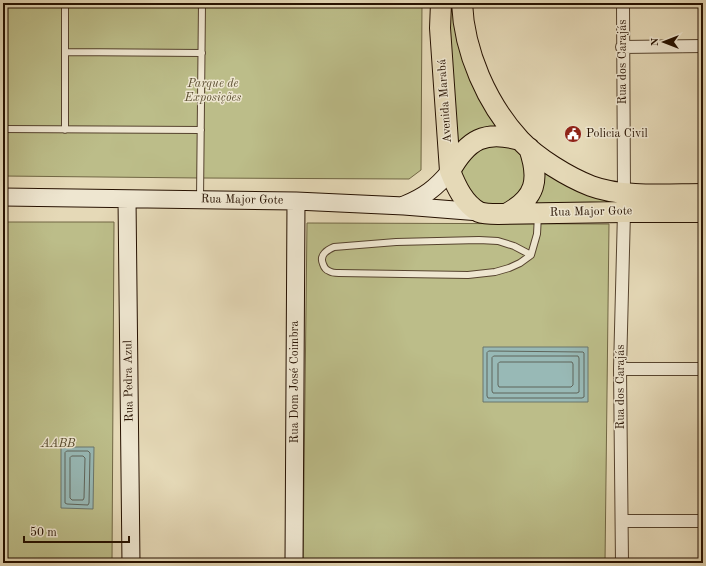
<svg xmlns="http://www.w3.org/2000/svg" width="706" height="566" font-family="'Old Standard TT',serif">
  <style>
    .green { fill: #bcbd89; stroke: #716744 }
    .water { fill: #98b9b6; stroke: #6a766d }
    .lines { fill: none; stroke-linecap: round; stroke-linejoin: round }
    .shore { stroke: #5f655b; stroke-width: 1 }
    .lane-casing { stroke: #56432e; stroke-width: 8 }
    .street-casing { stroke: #56432e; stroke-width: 14 }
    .secondary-casing { stroke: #261100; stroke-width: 19 }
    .primary-casing { stroke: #261100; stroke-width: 22 }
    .lane { stroke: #eee6d0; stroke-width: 6 }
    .street { stroke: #eee6d0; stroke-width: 12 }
    .secondary { stroke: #eee6d0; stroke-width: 17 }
    .primary { stroke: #e5d9b7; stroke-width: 20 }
    .labels { text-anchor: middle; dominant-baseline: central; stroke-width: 3; stroke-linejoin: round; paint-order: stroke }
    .street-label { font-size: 12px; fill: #261100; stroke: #eee6d0 }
    .park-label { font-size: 12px; font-style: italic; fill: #5a4d30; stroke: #eee6d0 }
    .poi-label { font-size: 12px; fill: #261100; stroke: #eee6d0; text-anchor: start }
  </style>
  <rect width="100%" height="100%" fill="#e5d9b7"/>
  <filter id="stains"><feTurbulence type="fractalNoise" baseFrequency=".005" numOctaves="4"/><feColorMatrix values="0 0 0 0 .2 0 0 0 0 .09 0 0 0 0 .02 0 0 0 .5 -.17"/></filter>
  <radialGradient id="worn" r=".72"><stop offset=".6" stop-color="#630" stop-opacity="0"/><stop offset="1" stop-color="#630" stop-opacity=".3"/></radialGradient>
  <!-- green -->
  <path class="green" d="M3,3H422L421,170L409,179L200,178L3,176Z
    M449,4L456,5L510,134L453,158Z
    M492,139L522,152L529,183L505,207L482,206L461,179L462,168L466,156Z
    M536,160L643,206L526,207Z
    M3,222H114L112,563H3Z
    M307,223L609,224L605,563H303Z"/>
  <!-- water -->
  <path class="water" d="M483,347H588V402H483Z
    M61,447H94L93,509L61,508Z"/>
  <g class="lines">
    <!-- shore -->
    <path class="shore" d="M489,351L583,352L584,353V397L582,398H488L487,396V353Z
      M494,356H578L579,358V392L577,393H493L492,391V358Z
      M500,362H572L573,364V385L571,387H499L498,385V364Z
      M67,451H88L90,453L89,503L88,505L67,504L65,503V453Z
      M72,456H83L85,458L84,498L83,500H72L70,498V458Z"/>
    <!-- lane casing -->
    <g class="lane-casing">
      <path id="lane" d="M65,52L202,53
        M3,129L201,130
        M65,130V3
        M200,199L202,3
        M531,255L514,246L498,241L479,240L396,242L334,247C327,250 319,255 323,264C324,267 326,270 329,271C332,273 336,273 339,273L468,275L495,272L509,268L520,263L531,255L537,234L538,215"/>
    </g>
    <!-- street casing -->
    <g class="street-casing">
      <path id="street" d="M623,3L624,194
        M622,47L703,46
        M620,369H703
        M622,521H703
        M622,563L620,369L624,212"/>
    </g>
    <!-- secondary casing -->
    <g class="secondary-casing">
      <path id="secondary" d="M3,197L296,201L404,206L480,212
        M127,199L131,563
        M404,205C424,197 436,188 450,171
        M294,563L296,201"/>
    </g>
    <!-- primary casing -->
    <g class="primary-casing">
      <path id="primary" d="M441,3L440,28L450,171C456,186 464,204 479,212C484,214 493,214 498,214L624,212H703
        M462,3C464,52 487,104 520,140C537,158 568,177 591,186C623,198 669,194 703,194
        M450,171C468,139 485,130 520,140
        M506,214C536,198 540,180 529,148"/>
    </g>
    <!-- lane -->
    <use href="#lane" class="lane"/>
    <!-- street -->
    <use href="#street" class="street"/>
    <!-- secondary -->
    <use href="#secondary" class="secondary"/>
    <!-- primary -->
    <use href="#primary" class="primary"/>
  </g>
  <!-- icons -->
  <defs>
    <g id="civic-disc" transform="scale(0.9)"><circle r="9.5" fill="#8f2418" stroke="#eee6d0"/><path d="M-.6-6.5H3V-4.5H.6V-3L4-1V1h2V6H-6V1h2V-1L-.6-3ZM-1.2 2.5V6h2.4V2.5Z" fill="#fff"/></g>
  </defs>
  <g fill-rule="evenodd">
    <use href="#civic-disc" x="573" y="134"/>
  </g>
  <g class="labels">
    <!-- street labels -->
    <g class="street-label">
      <text transform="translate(623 62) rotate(-90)">Rua dos Carajás</text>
      <text transform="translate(445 101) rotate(-94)">Avenida Marabá</text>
      <text transform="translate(242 200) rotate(1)">Rua Major Gote</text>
      <text transform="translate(591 212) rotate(-1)">Rua Major Gote</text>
      <text transform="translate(129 381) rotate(-91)">Rua Pedra Azul</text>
      <text transform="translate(295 382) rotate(-90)">Rua Dom José Coimbra</text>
      <text transform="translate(621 387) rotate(-90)">Rua dos Carajás</text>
    </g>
    <!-- park labels -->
    <g class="park-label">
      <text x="213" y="84">Parque de<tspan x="213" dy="14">Exposições</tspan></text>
      <text x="58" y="444">AABB</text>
    </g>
    <!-- poi labels -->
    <g class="poi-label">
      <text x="586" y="134">Policia Civil</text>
    </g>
  </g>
  <!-- margin -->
  <rect width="706" height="566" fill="none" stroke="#e5d9b7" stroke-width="16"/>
  <rect x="4" y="4" width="698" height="558" fill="none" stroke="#261100" stroke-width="2"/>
  <rect x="8" y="8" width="690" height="550" fill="none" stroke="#261100"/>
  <!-- north arrow -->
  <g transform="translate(664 42) rotate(270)" stroke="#eee6d0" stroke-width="3" paint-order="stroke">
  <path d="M0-3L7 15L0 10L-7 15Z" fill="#261100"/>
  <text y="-6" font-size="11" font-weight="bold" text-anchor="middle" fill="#261100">N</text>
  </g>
  <!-- scale -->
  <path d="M24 536v6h105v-6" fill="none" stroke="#261100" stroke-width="2"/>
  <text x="30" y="536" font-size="12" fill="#261100" stroke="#eee6d0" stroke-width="3" paint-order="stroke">50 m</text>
  <rect width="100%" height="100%" filter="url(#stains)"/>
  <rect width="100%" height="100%" fill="url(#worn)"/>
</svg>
